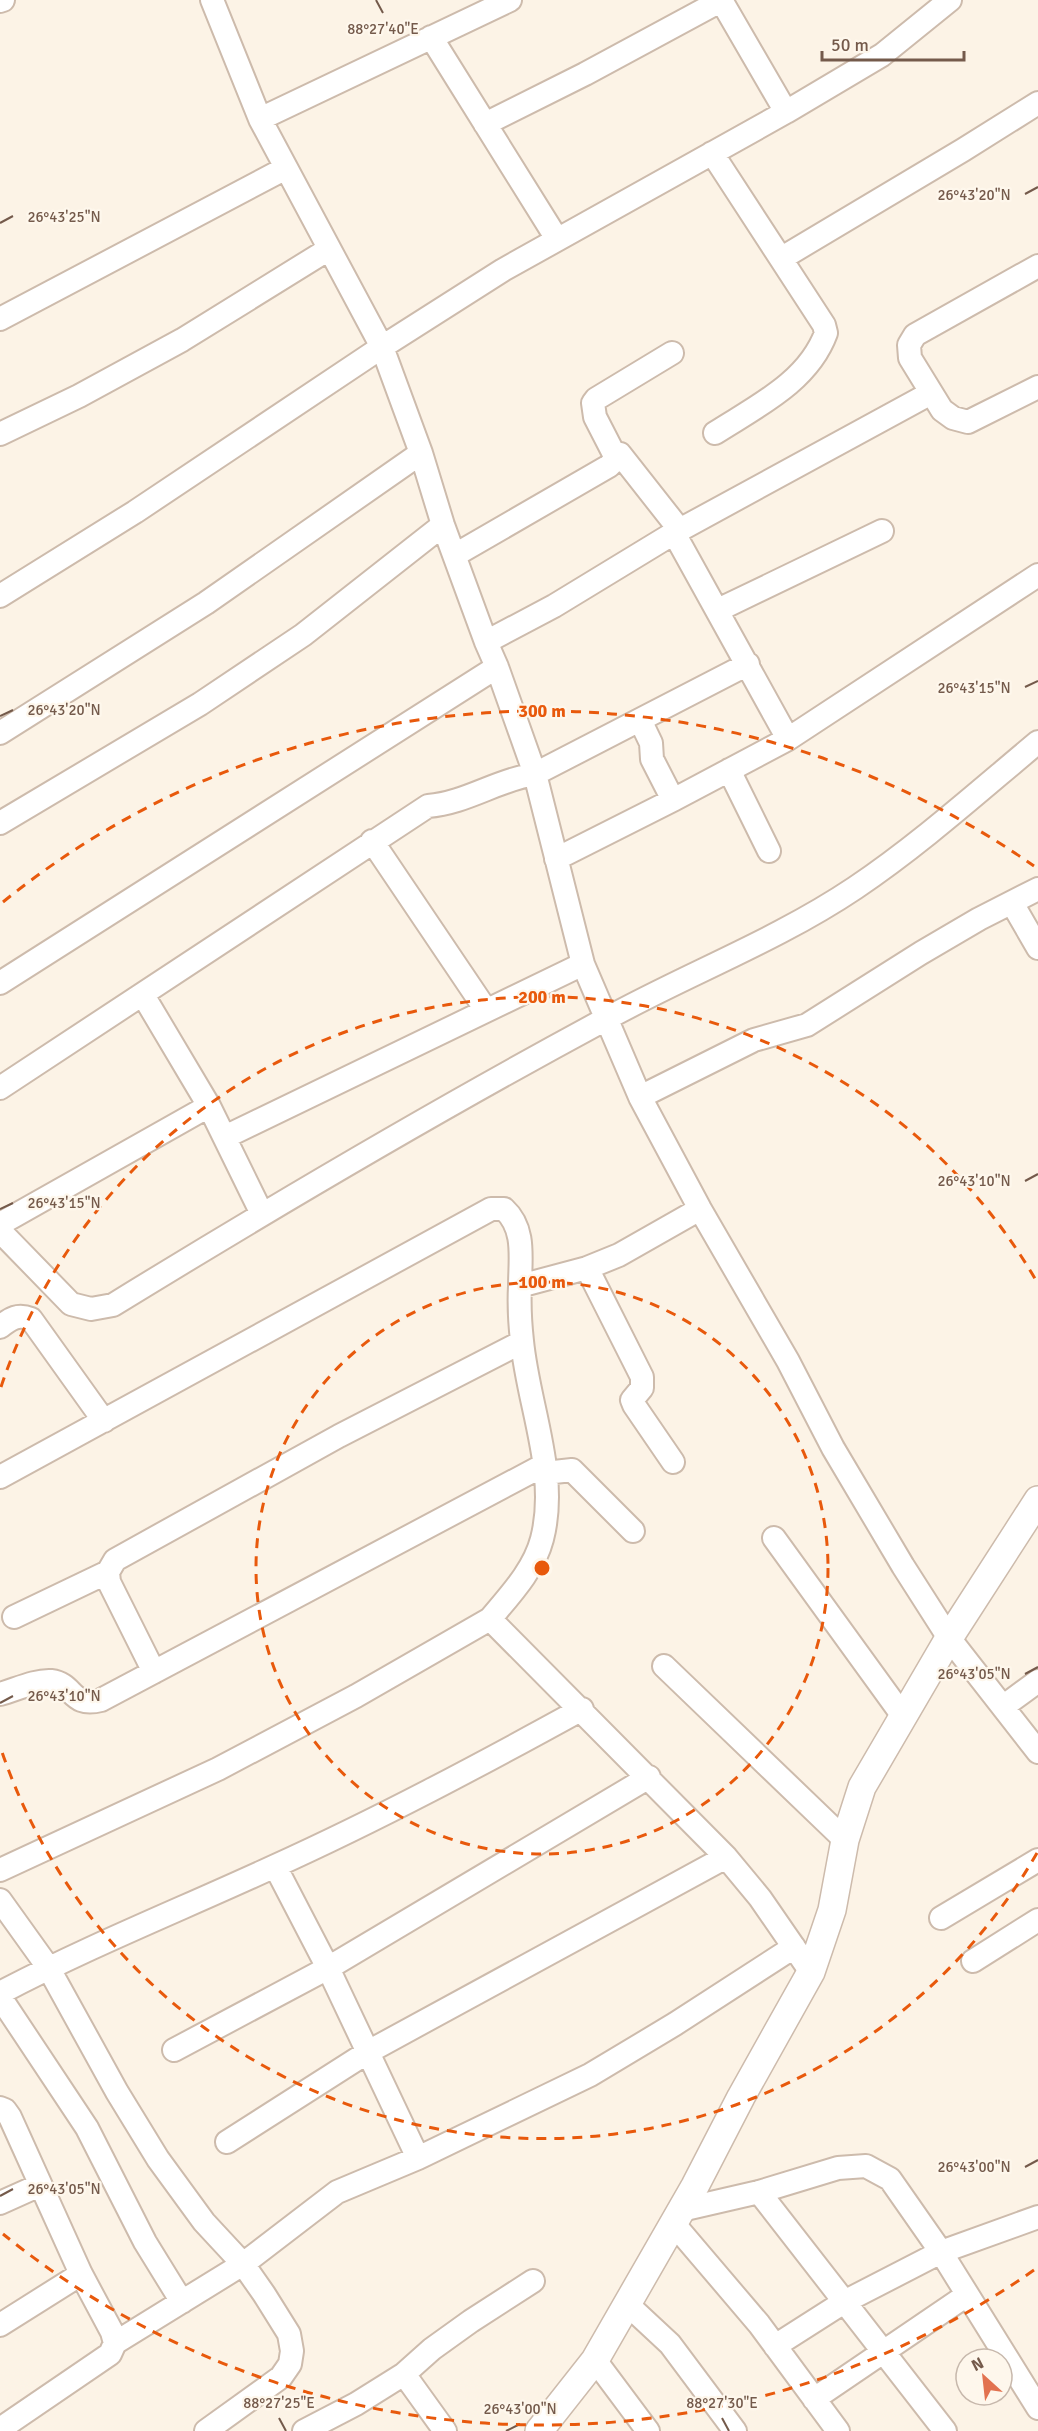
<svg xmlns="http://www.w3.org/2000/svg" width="1038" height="2431" font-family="Signika,sans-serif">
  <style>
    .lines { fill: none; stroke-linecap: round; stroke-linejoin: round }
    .minor-casing { stroke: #cdbbac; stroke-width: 26 }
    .tertiary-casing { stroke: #cdbbac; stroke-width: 30 }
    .minor { stroke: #fff; stroke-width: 22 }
    .tertiary { stroke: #fff; stroke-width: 27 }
    .ticks { fill: none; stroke: #745a4b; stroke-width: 2 }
    .ring { fill: none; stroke: #e8590c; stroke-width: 3; stroke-dasharray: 10 8 }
    .ticks-label { font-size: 15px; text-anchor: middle; fill: #745a4b; stroke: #fef7ec; stroke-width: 4.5; stroke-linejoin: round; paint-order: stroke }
    .centre { fill: #e8590c; stroke: #fef7ec; stroke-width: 3 }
    .ring-label { font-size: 18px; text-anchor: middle; font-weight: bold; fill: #e8590c; stroke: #fef7ec; stroke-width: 4.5; stroke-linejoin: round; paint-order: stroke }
  </style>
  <rect width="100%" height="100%" fill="#fcf3e6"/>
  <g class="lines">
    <!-- minor casing -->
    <g class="minor-casing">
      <path id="minor" d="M212,0L260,119L382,347L421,453L443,525L486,642L497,667L535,774L583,964L640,1097L700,1209L788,1361L833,1448L903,1566L949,1638L1038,1752
        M721,0L786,112
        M0,1L3,0
        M431,37L557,239
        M260,119L510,0
        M485,124L585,74L722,0
        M712,153L824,325L826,333C808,382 757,406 715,433
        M782,258L963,150L1038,103
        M1038,266L915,335L909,345L910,358L942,410L953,418L968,422L1038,387
        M0,319L286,168
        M0,434L79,396L182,340L329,249
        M620,454L679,529L674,533L788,739
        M455,555L609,466L614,461V454L595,417L593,403L596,399L672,353
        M0,596L135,512L382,347L503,270L786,112L882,55L950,0
        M718,610L882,531
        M486,642L554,606L674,533L931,393
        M640,720L651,743L652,759L673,800
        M0,733L206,603L421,453
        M729,770L769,851
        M0,823L200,704L303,635L443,525
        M372,841L486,1010
        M556,859L673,800L788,739L1038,575
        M1012,903L1038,948
        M0,983L497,667
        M143,995L209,1106L262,1214
        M0,1088L428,806C466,803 497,780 535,774L748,664
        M640,1097L754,1040L807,1025L921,953L979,919L1038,889
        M225,1137L583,964
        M0,1224L209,1106
        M0,1231L71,1304L91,1309L113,1305C274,1206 437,1110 604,1020C687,974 776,941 855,888C919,845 978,792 1038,742
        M587,1268L642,1377V1388L632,1400L634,1405L673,1462
        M520,1286L587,1268L619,1255L700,1209
        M0,1327C11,1318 18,1314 31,1319L104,1421
        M545,1473L572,1470L633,1531
        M0,1477L491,1209H504C526,1229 520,1259 520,1286C519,1304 520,1323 522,1341C528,1405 559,1474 542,1539C534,1570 510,1595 490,1619L726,1857L760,1898L811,1972
        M774,1538L903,1716
        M14,1617L108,1572
        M664,1666L845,1840
        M154,1672L109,1582L108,1572L115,1560L339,1436L522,1342
        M0,1694C15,1690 35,1680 51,1681C75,1684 70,1708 101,1700L544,1465
        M1004,1706L1038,1681
        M275,1866L328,1968L418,2158
        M0,1870L218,1769L356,1696L490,1619
        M0,1900L48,1967L117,2092L158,2159L204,2222L243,2264L264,2294L289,2334L292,2351L290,2364L281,2377L206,2431
        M941,1918L1038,1860
        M973,1961L1038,1920
        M0,1993C89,1946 182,1909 273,1867C379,1819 480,1765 582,1709
        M0,1997L87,2128L145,2242L182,2302
        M174,2050L328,1968L649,1777
        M0,2108L5,2110L10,2117L81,2274L112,2332L115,2343L110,2354L0,2429
        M227,2142L368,2052L726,1857
        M759,2192L945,2431
        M0,2203L40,2185
        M681,2210L759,2192L838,2168L866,2166L890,2179L941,2252L1038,2408
        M673,2223L759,2324L838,2431
        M627,2304L670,2344L735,2431
        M0,2325L81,2274
        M115,2343L243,2264L337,2192L418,2158L590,2075L675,2024L794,1947
        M775,2346L844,2302L941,2252L1038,2217
        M595,2360L648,2431
        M404,2374L445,2431
        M814,2399L967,2295
        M304,2431L356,2404L404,2374L432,2349L471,2321L533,2281"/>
    </g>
    <!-- tertiary casing -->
    <g class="tertiary-casing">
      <path id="tertiary" d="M539,2431L595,2360L695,2186L741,2097L811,1972L832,1910L845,1840L862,1787L949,1638L1038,1500"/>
    </g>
    <!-- minor -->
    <use href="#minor" class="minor"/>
    <!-- tertiary -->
    <use href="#tertiary" class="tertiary"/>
  </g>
  <!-- ticks -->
  <path class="ticks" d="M376,0L383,13M1025,194L1038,187M0,223L13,216M1025,687L1038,681M0,716L13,710M1025,1181L1038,1174M0,1209L13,1203M1025,1674L1038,1667M0,1703L13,1696M1025,2167L1038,2160M0,2196L13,2189M279,2418L286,2431M722,2418L729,2431M506,2431L520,2424"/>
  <!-- distance rings -->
  <g class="ring">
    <circle cx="542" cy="1568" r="286"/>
    <path d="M1037 1853A571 571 0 0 1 1 1749M1 1387A571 571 0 0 1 1037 1282"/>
    <path d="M1034 2270A857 857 0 0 1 3 2234M3 902A857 857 0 0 1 1034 866"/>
  </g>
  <g class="ticks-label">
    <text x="383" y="34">88°27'40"E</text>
    <text x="974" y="200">26°43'20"N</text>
    <text x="64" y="222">26°43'25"N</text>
    <text x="974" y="693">26°43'15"N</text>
    <text x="64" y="715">26°43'20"N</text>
    <text x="974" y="1186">26°43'10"N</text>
    <text x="64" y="1208">26°43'15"N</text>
    <text x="974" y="1679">26°43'05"N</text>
    <text x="64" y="1701">26°43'10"N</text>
    <text x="974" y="2172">26°43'00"N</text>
    <text x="64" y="2194">26°43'05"N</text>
    <text x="279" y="2408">88°27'25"E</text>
    <text x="722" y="2408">88°27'30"E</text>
    <text x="520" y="2414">26°43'00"N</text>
  </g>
  <circle cx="542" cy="1568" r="9" class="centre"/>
  <g class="ring-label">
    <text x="542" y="717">300 m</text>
    <text x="542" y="1003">200 m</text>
    <text x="542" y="1288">100 m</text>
  </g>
  <!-- north arrow -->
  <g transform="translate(984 2377) rotate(333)"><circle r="28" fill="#fef7ec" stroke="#c7b8ac" stroke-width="1.5"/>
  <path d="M0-4.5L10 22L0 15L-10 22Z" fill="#e2724f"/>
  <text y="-9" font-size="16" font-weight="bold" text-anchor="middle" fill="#745a4b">N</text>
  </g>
  <!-- scale -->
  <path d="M822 51v9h142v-9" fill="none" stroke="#745a4b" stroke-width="3"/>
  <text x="831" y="51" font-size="18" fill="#745a4b" stroke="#fef7ec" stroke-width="4.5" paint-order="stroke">50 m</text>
</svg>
